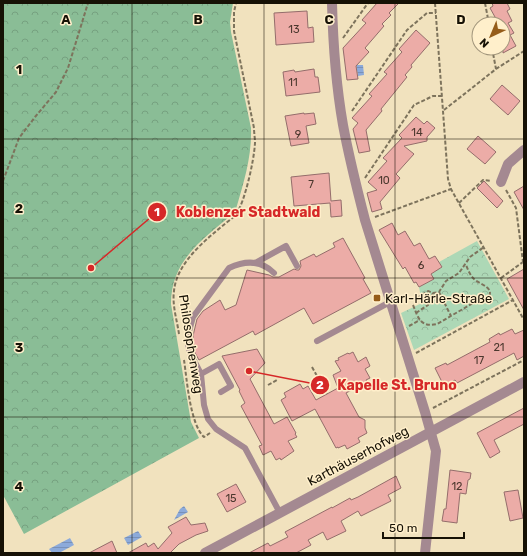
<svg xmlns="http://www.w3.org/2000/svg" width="527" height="556" font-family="Rubik,sans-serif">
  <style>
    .forest { fill: url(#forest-crowns) }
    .park { fill: url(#park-crowns) }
    .water { fill: url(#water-rules) }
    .building { fill: #ecaca7; stroke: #946d6b }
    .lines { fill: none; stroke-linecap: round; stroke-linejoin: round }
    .path { stroke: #7d735c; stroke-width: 2; stroke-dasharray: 4 2; stroke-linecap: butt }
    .service { stroke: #a48991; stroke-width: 6 }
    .minor { stroke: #a48991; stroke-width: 10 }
    .grid { fill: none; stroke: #161105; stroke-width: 1; stroke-opacity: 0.55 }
    .poi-dot { fill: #955c19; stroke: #ffefcb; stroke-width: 1.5 }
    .labels { text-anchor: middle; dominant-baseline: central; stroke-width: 3; stroke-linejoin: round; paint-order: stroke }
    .number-label { font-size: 11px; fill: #4c382e }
    .poi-label { font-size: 13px; fill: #161105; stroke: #ffefcb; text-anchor: start }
    .street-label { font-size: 13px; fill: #161105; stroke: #ffefcb }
    .grid-label { font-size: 13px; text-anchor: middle; font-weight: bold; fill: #161105; stroke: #ffefcb; stroke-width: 3; stroke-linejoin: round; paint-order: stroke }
    .leader { fill: none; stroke: #d62828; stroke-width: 1.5 }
    .callout-dot { fill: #d62828; stroke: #ffefcb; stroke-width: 1.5 }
    .mark-label { font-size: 12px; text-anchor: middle; font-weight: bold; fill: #fff }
    .callout-label { font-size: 14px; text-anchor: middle; font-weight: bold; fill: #d62828; stroke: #ffefcb; stroke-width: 3; stroke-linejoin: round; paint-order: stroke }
  </style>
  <defs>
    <pattern id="forest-crowns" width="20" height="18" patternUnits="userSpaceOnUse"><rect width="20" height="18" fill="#8abd96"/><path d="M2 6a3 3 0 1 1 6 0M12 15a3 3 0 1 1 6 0" fill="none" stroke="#76a180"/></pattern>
    <pattern id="park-crowns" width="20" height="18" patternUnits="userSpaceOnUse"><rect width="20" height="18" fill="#add8b6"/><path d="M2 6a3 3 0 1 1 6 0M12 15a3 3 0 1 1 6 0" fill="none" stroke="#94b89b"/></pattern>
    <pattern id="water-rules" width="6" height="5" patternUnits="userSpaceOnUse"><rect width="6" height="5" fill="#8caada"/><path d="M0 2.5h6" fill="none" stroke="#7891ba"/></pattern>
  </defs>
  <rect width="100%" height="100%" fill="#f1e2be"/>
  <!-- forest -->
  <path class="forest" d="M3,3H233L230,22L231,32L251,128C252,156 244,182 236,209L234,213C203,239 171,260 171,304L191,422L199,438L24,534L3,495Z"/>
  <!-- park -->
  <path class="park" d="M477,241L509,299L414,350L401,313L422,303L419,287L434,279L431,274L442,267L439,262Z"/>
  <!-- water -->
  <path class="water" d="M356,65H363L364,75L358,76Z
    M184,506L188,512L174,520L180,509Z
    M138,531L142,537L128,545L124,538Z
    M70,538L74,545L59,553H52L49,549Z"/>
  <!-- building -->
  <path class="building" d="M377,3H399L389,13L391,15L382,24L384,26L365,48L369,52L356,66L358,79L347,80L343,48L366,23L362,20Z
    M492,3H507L510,9L507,11L512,21L508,23L514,33L510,35L516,46L503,53V24H482L495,17L490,8L493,6Z
    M307,11L308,28L313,27L314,42L276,45L274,13Z
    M416,30L430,43L411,65L412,67L405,75L407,77L381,109L382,111L366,130L370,151L359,153L353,129L358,123L352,118L372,96L369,94L387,74L384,72L402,52L399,49Z
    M314,69L315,77H318L320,92L286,96L283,72L294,70L295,72Z
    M502,85L520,101L508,115L490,99Z
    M304,113V114L314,113L316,124L306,126L309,143L291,146L285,116Z
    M416,117L424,124L427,121L435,128L427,137V141L404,146L414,154L396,174L400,178L380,202L382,209L372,212L367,193L377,190L368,182L387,161L383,158L402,138L399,135Z
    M478,136L496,152L485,164L467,149Z
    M329,173L331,201L341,200L342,216L331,217L330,203L294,206L291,177Z
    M484,181L503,201L497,208L477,188Z
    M524,186V210L514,192Z
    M392,223L398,235L405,231L414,246L420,243L429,259L435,256L442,267L431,274L434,279L419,287L416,282L414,283L405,267L403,269L379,230Z
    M343,238L365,278L363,279L371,293L313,324L304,308L255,335L253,331L199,360L194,351L193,336L197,319L203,311L220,300L225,310L236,305L247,270L269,275L273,277H279L294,269L297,270H299L301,266L300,261L314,254L316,257L335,247L333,243Z
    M524,269V310L507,279Z
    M512,329L515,334L524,330V356L517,360L514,353L457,383L455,380L444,386L435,368L446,363L447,365L490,342L489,339L499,333L500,335Z
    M257,349L265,363L250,379L274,424L287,417L296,433L295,434L297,437L288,441L294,451L281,460L280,458L276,460L271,451L263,455L259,446L262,445L241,406L245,403L239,391L240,390L222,356Z
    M353,352L358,362L366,357L370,366L365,369L370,378L366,380L367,382L346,393L359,417L365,420V428L367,433L358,438L360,442L347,449L345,445L338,448V447L336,448L315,409L292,421L281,400L286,397L284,393L300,384L303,389L308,386L316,400L338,388L333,375L341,371L335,361L339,360L338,358L348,353L349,354Z
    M524,408V424L494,440L500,452L490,458L477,433Z
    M450,470L471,473L470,479L468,480L466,494L460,493L457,523L442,521L444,509H446Z
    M396,476L401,488L388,495L391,501L361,516L358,511L341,521L346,531L327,540L323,532L308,540L311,545L296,553H249L268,543L270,546L288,537L285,532L332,507V508L350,498L351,500L358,497Z
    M236,484L246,502L227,512L217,494Z
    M518,490L523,518L510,521L504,492Z
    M186,517L191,525L205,523L208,531L196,535L179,544L170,553H128L146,543L148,547L154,543L158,549L172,533L168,527Z
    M112,541L117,553H89Z"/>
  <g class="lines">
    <!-- path -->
    <path class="path" d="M435,3L448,179L451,189L524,320
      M485,3L489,24
      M343,38L368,3
      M492,48L496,69
      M444,110L496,69L524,51
      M352,111L407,30L427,13H436
      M365,178L414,105L433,96H442
      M3,181L19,138L35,117L56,92L68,68L88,3
      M506,190L516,208L523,262
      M459,203L483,180L491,181
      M375,217L451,189
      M501,278L523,262
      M439,292L451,316
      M417,298L428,291L433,293L439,292L446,281L459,273L470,257L484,247
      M413,305C418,317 420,328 437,324L475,302C480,303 484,303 487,299C497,288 479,284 474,279C470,275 468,270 466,265
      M416,313L428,305L433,293
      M409,326L420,320
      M179,334C177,320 172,305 174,291C177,259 213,234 236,215C245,201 254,161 255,143C255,138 254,133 254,128L234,31V12L236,3
      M416,353L513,300
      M184,360C187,380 190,424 204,437L210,433
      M312,367L327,394
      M268,385L277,380
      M433,408L524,360"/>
    <!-- service -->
    <path class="service" d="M255,263L286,246L297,266
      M274,273C261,260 246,260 229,268L193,317L188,335V345L190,353L201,374L204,405L208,419L216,429L245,448L280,513
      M317,341L390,302
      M201,374L219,364L231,386L221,392"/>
    <!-- minor -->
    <path class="minor" d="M332,3C333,43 336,85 343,125C349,157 357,189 365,220L425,412L436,451L425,553
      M501,182L508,164L524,150
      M205,553L524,382"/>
  </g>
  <!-- grid -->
  <path class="grid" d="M132,3V553M264,3V553M395,3V553M3,139H524M3,278H524M3,417H524"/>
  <!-- markers -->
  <rect class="poi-dot" x="373" y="294" width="8" height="8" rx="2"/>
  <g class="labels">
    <!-- number labels -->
    <g class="number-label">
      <text x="294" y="29">13</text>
      <text x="293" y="82">11</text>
      <text x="417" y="132">14</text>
      <text x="298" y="134">9</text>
      <text x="384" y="180">10</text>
      <text x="311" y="184">7</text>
      <text x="421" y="265">6</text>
      <text x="499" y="347">21</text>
      <text x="479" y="360">17</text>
      <text x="457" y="486">12</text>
      <text x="231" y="498">15</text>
    </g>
    <!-- poi labels -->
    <g class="poi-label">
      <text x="385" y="298">Karl-Härle-Straße</text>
    </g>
    <!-- street labels -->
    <g class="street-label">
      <text transform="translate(191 344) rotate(81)">Philosophenweg</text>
      <text transform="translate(358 456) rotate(-28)">Karthäuserhofweg</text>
    </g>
  </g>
  <g class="grid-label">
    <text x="66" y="24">A</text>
    <text x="198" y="24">B</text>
    <text x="329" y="24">C</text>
    <text x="461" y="24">D</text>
    <text x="19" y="74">1</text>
    <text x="19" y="213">2</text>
    <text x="19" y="352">3</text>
    <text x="19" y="491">4</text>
  </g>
  <!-- callouts -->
  <path class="leader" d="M91 268L157 212M249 371L320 385"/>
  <g class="callout-dot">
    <circle cx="91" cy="268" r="4"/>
    <circle cx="249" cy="371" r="4"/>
    <circle cx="157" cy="212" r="10"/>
    <circle cx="320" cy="385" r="10"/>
  </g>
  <g class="mark-label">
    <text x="157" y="216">1</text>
    <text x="320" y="389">2</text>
  </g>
  <g class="callout-label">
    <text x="248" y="217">Koblenzer Stadtwald</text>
    <text x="397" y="390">Kapelle St. Bruno</text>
  </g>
  <!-- border -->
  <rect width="527" height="556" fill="none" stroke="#161105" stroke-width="8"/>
  <!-- north arrow -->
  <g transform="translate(491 36) rotate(224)"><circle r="19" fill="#ffefcb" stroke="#a2967c"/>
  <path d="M0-3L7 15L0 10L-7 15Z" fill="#955c19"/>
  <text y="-6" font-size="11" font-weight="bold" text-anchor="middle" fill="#161105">N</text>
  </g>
  <!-- scale -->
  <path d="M383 532v6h81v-6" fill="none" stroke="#161105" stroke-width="2"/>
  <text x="389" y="532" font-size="12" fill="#161105" stroke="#ffefcb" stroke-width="3" paint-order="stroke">50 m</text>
</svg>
